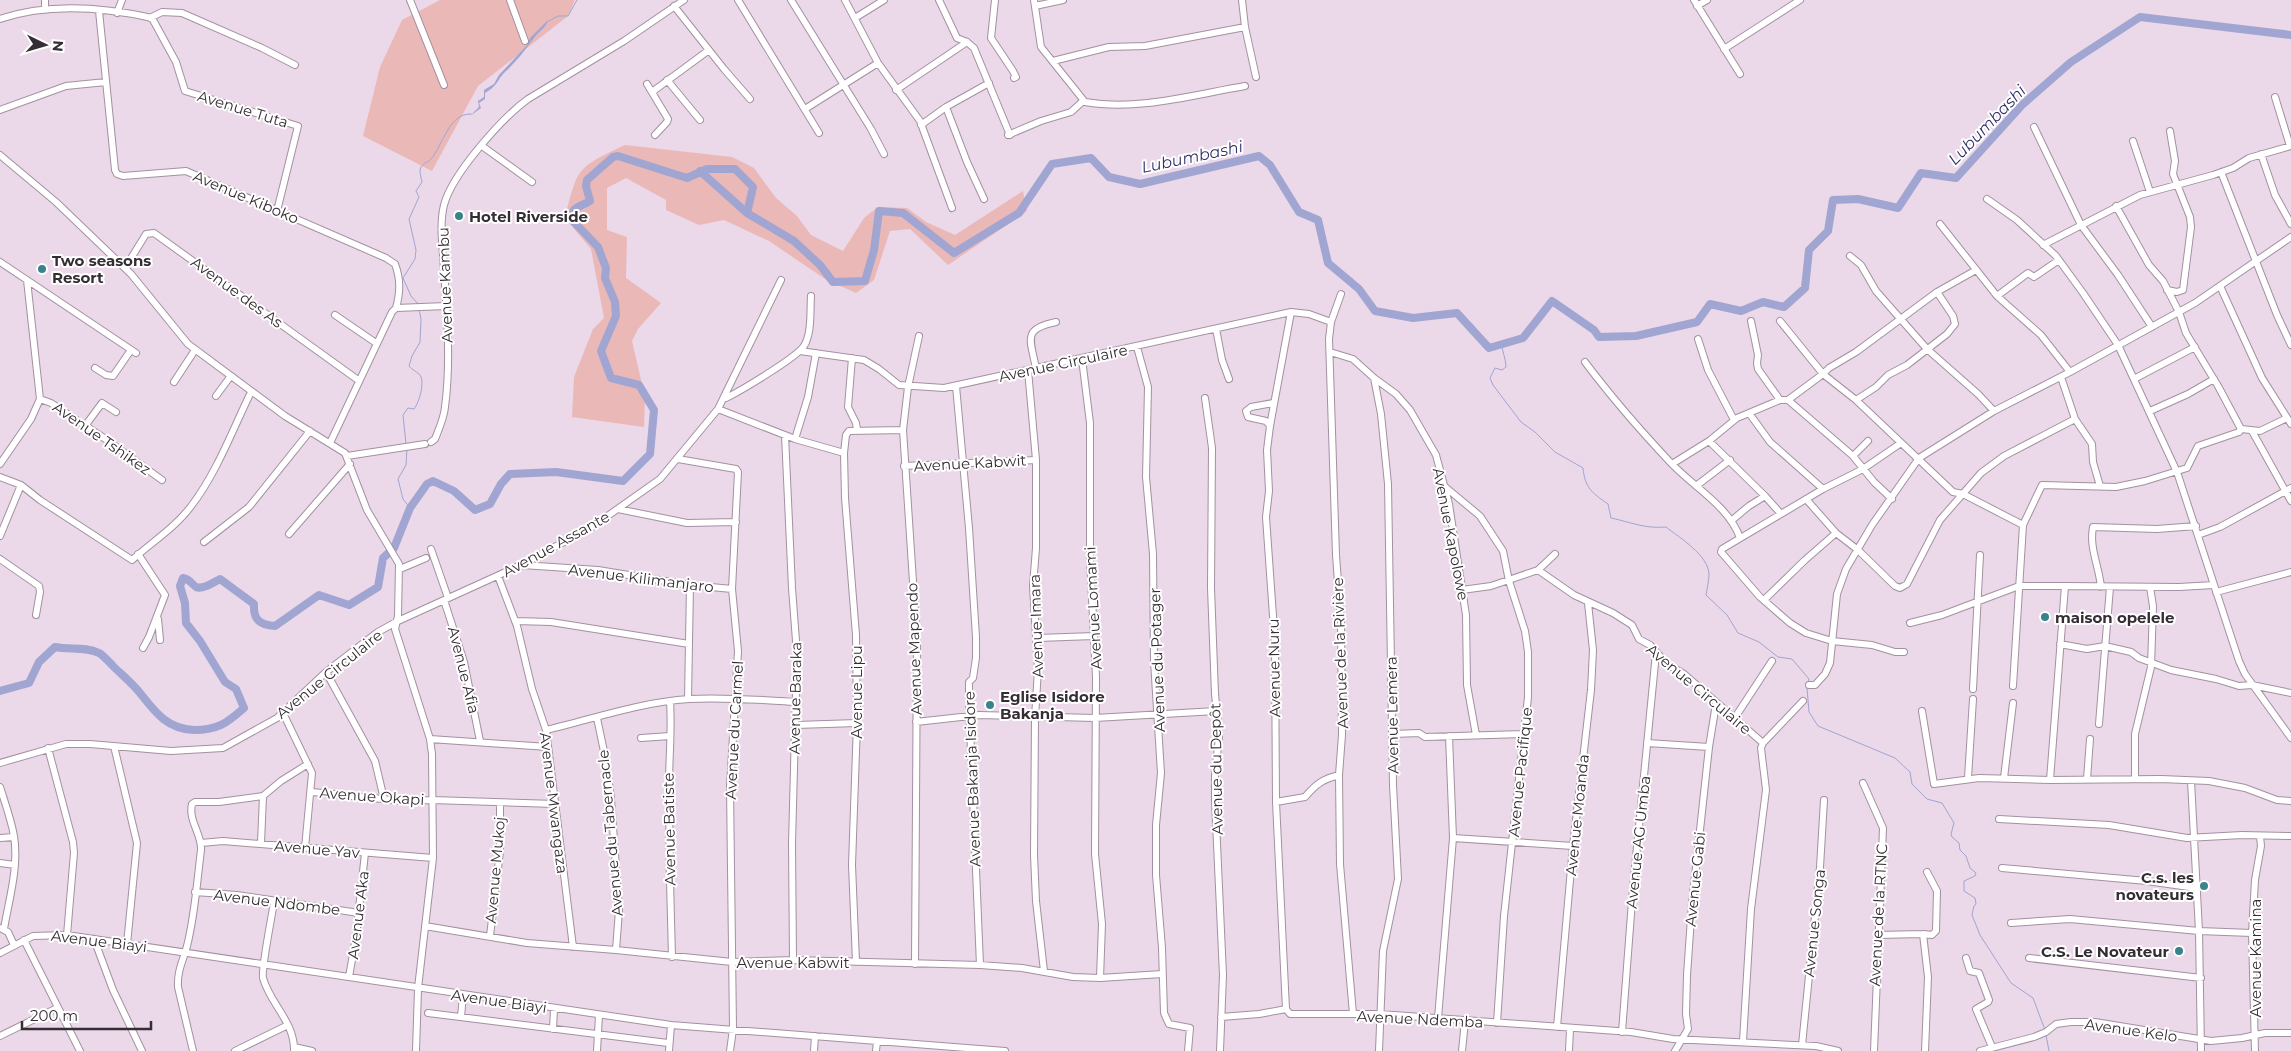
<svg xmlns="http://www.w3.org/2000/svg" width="2291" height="1051" font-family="Montserrat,sans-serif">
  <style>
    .green { fill: #ebb8b8 }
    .water { fill: #a0a5d2 }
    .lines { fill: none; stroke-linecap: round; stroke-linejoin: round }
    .stream { stroke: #a0a5d2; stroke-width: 1 }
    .river { stroke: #a0a5d2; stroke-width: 8 }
    .minor-casing { stroke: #a391a1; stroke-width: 8 }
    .minor { stroke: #fff; stroke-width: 6 }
    .poi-dot { fill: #3b838a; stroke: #fff; stroke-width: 2 }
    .labels { text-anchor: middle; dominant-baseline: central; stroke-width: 4; stroke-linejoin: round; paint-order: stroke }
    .street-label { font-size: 15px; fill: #342d33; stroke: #fff }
    .poi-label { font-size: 15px; font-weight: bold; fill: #342d33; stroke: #fff; text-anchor: start }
    .water-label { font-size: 16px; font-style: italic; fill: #31326a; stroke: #fff }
  </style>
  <rect width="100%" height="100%" fill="#ebd8e9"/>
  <!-- green -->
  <path class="green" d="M440,0H575L568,16L478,86L432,171L363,136L380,67L402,20Z
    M625,145L732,157L754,168L776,198L797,216L811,235L843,251L864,218L878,207L907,208L926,222L955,235L1023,191L1027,211L948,265L910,229L890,231L874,280L856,293L825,279L769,241L724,220L699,225L666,210V200L626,178L607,188V230L627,237L626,278L661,303L638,329L632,341L645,397L644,427L572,417L574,377L593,329L604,318L591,249L565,218C578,166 577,168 625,145Z"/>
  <!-- water -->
  <path class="water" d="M548,20C546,28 539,31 534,38C525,50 517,61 506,71C497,79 498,86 485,93V99L479,103L481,108L470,116L479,107L478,101L484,97V90L494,84L499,75L528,44L530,38Z"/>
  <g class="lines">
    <!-- stream -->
    <path class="stream" d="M547,22L558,16H568L577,0
      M419,305L411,296L403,278L415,259L416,250L409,219L419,197L416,191L422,182C421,178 420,173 420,170C421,164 427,163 431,159C443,145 449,113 471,114
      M1502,344C1502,353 1506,358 1506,367L1502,370L1495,368L1490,378L1493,385L1521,422L1535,432L1555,452L1583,468C1585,488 1592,493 1608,504L1611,518C1630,522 1645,529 1666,527C1680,538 1708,555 1709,574C1709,581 1707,588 1706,595L1727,615L1738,633L1759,642L1778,657L1792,659L1809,679L1808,684
      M406,444L403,415L408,408L414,409C419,403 426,380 419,374C416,371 412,370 409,366L412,356L420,342L421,319L419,309
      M407,448L406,465L398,479L403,499L410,508
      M1807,688L1809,712L1818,726L1895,758L1910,772L1912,784L1927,799L1942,803L1954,823L1951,834L1952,837L1959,843L1960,850L1966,856L1970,868L1976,873L1975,876L1964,881V891L1975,898L1976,904L1974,906L1972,915L1980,935L2011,983L2033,998L2045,1030
      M2046,1035L2049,1051"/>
    <!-- river -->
    <path class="river" d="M700,171L747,213
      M0,691L29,683L39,662L55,647C70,650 85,646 99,653C104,656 109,662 113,666C122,675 132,683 140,693C155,712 167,729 194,730C218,730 227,723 244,708L236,689L225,682L200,641L186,623L185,603L180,586L183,578C189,579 191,583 196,587C203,590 214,582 220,579L254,604C253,620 260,625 275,626L319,595L349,605L378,587L383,558L394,548L410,508L427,484L433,481L454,491L475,510L490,504L501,484L510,474L556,472L623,481L650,454L654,410L639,385L611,378L601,351L616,316L615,302L605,278L606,268L598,247L573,221C569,206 581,207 590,201L586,186L587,180L613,157L618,156L687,178L707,169H735L753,187L747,213L794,241L820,265L833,282L865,281L874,250L879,211L903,213L954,253L1019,213L1052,164L1091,158L1109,177L1140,184L1259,156L1270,165L1299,212L1318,220L1328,263L1359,289L1375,311L1413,318L1457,313L1489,348L1523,338L1552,301L1594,330L1599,337L1636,336L1697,322L1710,304L1741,311L1763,302L1784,307L1805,288L1809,250L1828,231L1833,200L1858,199L1898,208L1921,173L1956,178L2022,105L2071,62L2140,17L2291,35"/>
    <!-- minor casing -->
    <g class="minor-casing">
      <path id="minor" d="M45,0V9
        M410,0L444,85
        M510,0L525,41
        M738,0L819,133
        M791,0L871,129L884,154
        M845,0L878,63L920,121L952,208
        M939,0L957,38L967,42L974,48L1010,135
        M995,0L991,38L1013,71L1016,77L1014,78
        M1034,0L1041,47L1085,102C1138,111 1192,95 1245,86
        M1242,0L1245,27L1256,77
        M1694,0L1740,74
        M674,6L724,69L750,99
        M1035,6L1063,0
        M1697,6L1707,0
        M99,11L115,170L117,174L123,176L186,171L386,258L395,264C401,280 400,293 396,308
        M117,13L122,0
        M150,18L162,12L182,13L262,48L295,65
        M855,18L884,0
        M0,19C48,3 102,7 152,18L176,62L185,91L298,126L277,211
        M1724,49L1800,0
        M1053,61L1109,47L1145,46L1245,27
        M667,80L700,120
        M647,84L668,119L667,122L655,135
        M896,90L967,42
        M652,92L709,50
        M2275,97L2290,146
        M946,107L967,162L984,199
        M805,109L878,63
        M0,110L66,86L106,82
        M921,125L946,107L989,83
        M2034,127L2081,225L2118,275L2152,327
        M1008,135L1041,121L1071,112L1083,101
        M2133,141L2150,192
        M482,146L532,182
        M2261,154L2275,195L2291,224
        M0,155L56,202L131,274L188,344L285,416L345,453L367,510L399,564L398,616L395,629L430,739L432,754L433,858L418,988
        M2221,172L2277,315L2291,345
        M1987,199L2017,220L2056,256L2083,293L2118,345L2177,472L2239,661L2245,674L2291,738
        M2116,206L2149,265L2163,281L2179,312L2186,333L2218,386L2241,429
        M1940,224L1997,296L2041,335L2070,372
        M2043,245L2140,195L2213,175L2233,168L2249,158L2291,146
        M1850,256L1861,265L1876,291L1927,349L1978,394L1994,411
        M0,262L136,353
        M125,268L146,234L154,233L358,380
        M2220,286L2262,378L2291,424
        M2167,290L2177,292L2183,290L2191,227L2190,217L2173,174L2175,161L2170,131
        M1341,294L1331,322L1329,339L1336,555L1341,623L1342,735L1339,775L1340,864L1353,1014
        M1997,296L2028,273L2034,277L2059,260
        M335,315L376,343
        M1751,321L1758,355L1757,363L1758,369L1780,400
        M1780,321L1823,374L1856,400L1876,387L1888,375L1907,365L1947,334L1955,324L1953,316L1937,292
        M1216,329L1222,360L1229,379
        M1698,339L1708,370L1734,420
        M1137,347L1148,387L1146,477L1153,554L1154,661L1161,773L1156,825V875L1162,948L1164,1013L1169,1024L1190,1028L1188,1051
        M800,351L864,360L879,369L899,385L944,388L1291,312L1309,314L1331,322
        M1330,352L1353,359L1374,378L1396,394L1410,410L1436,455L1449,504L1466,615L1467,685L1476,735
        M852,358L848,407L856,423L857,430
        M1082,359L1090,423V559L1096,677L1095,854L1102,924L1100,978
        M1585,362C1612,398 1640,430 1670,462C1692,486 1729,506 1740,538
        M95,368L106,375L113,376L131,350
        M1036,369C1031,340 1021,329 1056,322
        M1028,370L1036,460V548L1033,586L1038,669L1035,718L1034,855L1036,901L1044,971
        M1374,378L1381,414L1388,484L1393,785L1398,879L1383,951L1379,1051
        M2134,379L2195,347
        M174,382L195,350
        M956,386L969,528L976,637V658L973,678L969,682V703L980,965
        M216,396L230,377
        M726,398C740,391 796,358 804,346C812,333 810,311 811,296
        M1205,398L1212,448L1211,588L1215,694L1219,736L1215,776V800L1223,975L1220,1051
        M40,399L51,403L104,438L162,480
        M1788,400L1823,374L1829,368L1856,352L1937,292L1976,270
        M1856,400L1953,492L1963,494L2023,525
        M718,409L795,439L844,453
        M2150,411L2188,394L2214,379
        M1749,413L1770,442L1823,489
        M2075,419L2092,444L2093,462L2100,486
        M85,426L102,403L116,412
        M1270,426L1266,421L1248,417L1246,411L1251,407L1273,403
        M2252,431L2291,501
        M785,435L792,588L797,654L792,844L793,960
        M795,439L808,397L816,353
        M1709,441L1765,496
        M1868,441L1853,456L1874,482L1892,499
        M431,442L435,439C439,429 444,418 445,407C451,362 447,314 444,270C443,248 439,226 444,205C452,174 502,118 528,99L624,41L684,0
        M330,443L392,312L396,308L446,306
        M1901,443L1863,469L1823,489L1722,549L1721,552L1760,597L1790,623L1806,633L1832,641L1872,645L1895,652H1904
        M347,456L425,444
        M678,459L736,469L738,472L732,589L738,651L730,787L733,1029L730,1051
        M0,464L31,419L40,399L27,280
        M1672,464L1709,441L1737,418L1780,400H1788L1853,456
        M904,466L1036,460
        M0,477L21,485L40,500L132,560C152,542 176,527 192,505C217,472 233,429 251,392
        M1444,486L1480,516L1503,551L1509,581L1525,631L1528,652V697L1504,916L1497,1023
        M1696,486L1730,460
        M1806,499L1836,533
        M618,509L687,523L736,522
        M1731,521L1749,506L1765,496L1781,514
        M289,534L350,464
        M2198,535L2220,527L2291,488
        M0,536L21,485
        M204,542L249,507L310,431
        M431,549L448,598
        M138,554L165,595L149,637L143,648
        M0,559L39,586L40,592L36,615
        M522,565L598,570L690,585L732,589
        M400,569L426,558
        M1538,570L1574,595L1613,613L1632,625L1639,639L1650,645L1667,664L1684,674L1763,743
        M498,576L517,626L532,689L546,730L573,947
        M2101,587C2099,566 2089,548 2093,527L2157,529L2196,526
        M1462,590L1491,586L1538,570L1555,554
        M2216,592L2291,572
        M444,600L464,662L480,741
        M1764,600L1805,560L1836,533L1858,550L1895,586L1900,588L1907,584L1940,520L1981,473L2004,456L2075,419L2061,377
        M158,619L160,640
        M515,621L551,622L689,644
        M1910,623L1942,615L2019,586H2065
        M1038,638L1094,636
        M2060,644L2087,649L2105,646L2131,652L2139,658L2171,670L2216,679L2239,686L2252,685L2291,693
        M326,672L375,761L384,799
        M1809,685H1815L1825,674L1830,663L1837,594L1846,569L1872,525L1919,458L1994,411L2070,372L2195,303L2291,237
        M2013,686L2023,525L2042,485L2116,487L2145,481L2187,468L2198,446L2239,432L2241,429L2260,431L2287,418
        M1973,689L1980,555
        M688,699L690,585
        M670,702C672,730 669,757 669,785C669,843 670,900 672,957
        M1922,711L1934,784L1979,778L2050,780L2161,779L2209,781L2245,788L2277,800L2291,801
        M283,713L312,773L305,848
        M597,718L606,761L611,799L619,910L616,950
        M1734,719L1772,661
        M916,722L979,715L1095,718L1216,711
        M2099,724L2110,587
        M796,725L857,723
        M546,730C593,719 641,702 689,699C725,697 761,700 797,702
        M1393,734L1419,733L1425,737L1523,734
        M641,738L670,736
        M430,739L548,747
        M1647,743L1709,747
        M114,746L137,843L127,944
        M48,748L73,842L74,853L67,935
        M0,763L66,744H90L171,751L223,748L277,718L326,672L378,632L398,621L521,565L592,527L660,479L718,409L781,280
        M1968,778L1973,699
        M2004,778L2013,703
        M2087,779L2090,739
        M2135,779V734L2151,667L2153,606L2150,587
        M2050,780L2065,586L2179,587L2214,585
        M2191,781L2199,931L2201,1051
        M1863,783L1883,828L1874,1051
        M0,787C5,803 11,819 14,836C19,867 9,899 4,929
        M312,792L402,801L432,800L555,804
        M1276,802L1305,797C1316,784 1323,779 1339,775
        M1999,819L2109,825L2187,838L2242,835L2291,836
        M0,838L14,837
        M1453,838L1573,846
        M201,843L223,841L433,858
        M261,843L263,796
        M0,863L15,865
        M2002,868L2147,881L2196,888
        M195,892L237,895L359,913
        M274,902C272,915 261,970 263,978C270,1004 295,1022 294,1051
        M2011,923L2070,919L2199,931L2252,933
        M425,926L527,943L616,950L732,962L793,960L980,965L1022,968L1073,977L1100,978L1162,974
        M0,928L8,932L14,945
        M1923,934L1932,935L1936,931L1937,891L1927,872
        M1877,935L1923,934L1928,977L1925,1051
        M490,936L500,851V803
        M94,939L113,990L142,1051
        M24,940L80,1051
        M0,953L33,936L67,935L671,1025L1005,1051
        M1966,958L1970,971L1979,973L1989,1000L1988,1002L1976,1009L1992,1047
        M2029,958L2201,978
        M856,962L852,865L857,723L856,635L845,498L844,453L846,435L849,431L903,430
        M915,964L917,642L903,430L908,387L919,336
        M349,977L356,937L365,853
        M1286,1009L1276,802L1275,644L1266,517L1269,491L1267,450L1270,426L1291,312
        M1286,1009L1290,1014H1380L1631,1032L1673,1039L1816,1046L1838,1051
        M428,1013L668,1043
        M461,1017L463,995
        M1221,1017L1259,1014L1286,1009
        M1438,1018L1453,838L1449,736
        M1557,1027L1573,846L1591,690L1593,650L1588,603
        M553,1029L554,1009
        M1622,1032L1633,888L1656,653
        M0,1036L57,1008
        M1743,1041L1751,909L1766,790L1761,748L1763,743L1803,701
        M1802,1045L1820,867L1824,800
        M294,1047L312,1051
        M193,1051L178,987C177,971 183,961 187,946C195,915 197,881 201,850C202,834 188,821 192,804L195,802H219L263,796L281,781L308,764
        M235,1051L288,1025
        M416,1051L418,989
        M597,1051L599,1015
        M669,1051L671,1025
        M814,1051L815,1036
        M876,1051L877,1041
        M1462,1051L1465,1021
        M1569,1051L1570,1029
        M1675,1051L1688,1029L1686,1014L1687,975L1692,904L1709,747L1716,704
        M1980,1051L2034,1037L2046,1032L2056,1024L2071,1022H2095L2211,1041L2242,1038L2265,1033H2291
        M2255,1051L2252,933L2255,880L2261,846L2260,836"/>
    </g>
    <!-- minor -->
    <use href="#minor" class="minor"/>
  </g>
  <!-- markers -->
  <g class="poi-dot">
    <circle cx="459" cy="216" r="5"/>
    <circle cx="42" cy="269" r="5"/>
    <circle cx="2045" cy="617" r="5"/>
    <circle cx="990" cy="705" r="5"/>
    <circle cx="2204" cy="886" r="5"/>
    <circle cx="2179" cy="951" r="5"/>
  </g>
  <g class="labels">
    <!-- street labels -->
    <g class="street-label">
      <text transform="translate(243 109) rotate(17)">Avenue Tuta</text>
      <text transform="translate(246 197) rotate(23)">Avenue Kiboko</text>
      <text transform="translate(445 285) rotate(-92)">Avenue Kambu</text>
      <text transform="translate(237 292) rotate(36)">Avenue des As</text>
      <text transform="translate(1063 363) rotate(-12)">Avenue Circulaire</text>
      <text transform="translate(102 438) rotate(35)">Avenue Tshikez</text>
      <text transform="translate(970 463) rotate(-3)">Avenue Kabwit</text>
      <text transform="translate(1451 534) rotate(79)">Avenue Kapolowe</text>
      <text transform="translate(556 544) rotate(-29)">Avenue Assante</text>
      <text transform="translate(641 578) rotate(7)">Avenue Kilimanjaro</text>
      <text transform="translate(1093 608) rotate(-93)">Avenue Lomami</text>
      <text transform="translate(1036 626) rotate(-92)">Avenue Imara</text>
      <text transform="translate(914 649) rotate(-92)">Avenue Mapendo</text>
      <text transform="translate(1340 653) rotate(-92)">Avenue de la Rivière</text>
      <text transform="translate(1157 660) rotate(-92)">Avenue du Potager</text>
      <text transform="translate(1274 668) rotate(-91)">Avenue Nuru</text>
      <text transform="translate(464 670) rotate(76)">Avenue Afia</text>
      <text transform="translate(329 674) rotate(-39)">Avenue Circulaire</text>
      <text transform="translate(1699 689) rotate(40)">Avenue Circulaire</text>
      <text transform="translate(856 692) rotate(-90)">Avenue Lipu</text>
      <text transform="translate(795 698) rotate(-89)">Avenue Baraka</text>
      <text transform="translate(1392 715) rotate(-91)">Avenue Lemera</text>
      <text transform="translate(734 730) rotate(-87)">Avenue du Carmel</text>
      <text transform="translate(1216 769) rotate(-91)">Avenue du Depôt</text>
      <text transform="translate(1520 772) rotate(-84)">Avenue Pacifique</text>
      <text transform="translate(972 779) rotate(-92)">Avenue Bakanja Isidore</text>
      <text transform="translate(372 796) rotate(4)">Avenue Okapi</text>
      <text transform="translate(554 803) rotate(83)">Avenue Mwangaza</text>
      <text transform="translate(1577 815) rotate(-84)">Avenue Moanda</text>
      <text transform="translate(669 829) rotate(-91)">Avenue Batiste</text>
      <text transform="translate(610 833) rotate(-95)">Avenue du Tabernacle</text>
      <text transform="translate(1638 842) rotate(-84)">Avenue AG Umba</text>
      <text transform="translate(317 849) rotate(5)">Avenue Yav</text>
      <text transform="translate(495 870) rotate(-85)">Avenue Mukoj</text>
      <text transform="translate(1695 879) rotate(-84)">Avenue Gabi</text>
      <text transform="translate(277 902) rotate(7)">Avenue Ndombe</text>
      <text transform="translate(358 915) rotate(-83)">Avenue Aka</text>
      <text transform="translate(1878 915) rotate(-87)">Avenue de la RTNC</text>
      <text transform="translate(1814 923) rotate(-84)">Avenue Songa</text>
      <text transform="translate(99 941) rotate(7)">Avenue Biayi</text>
      <text transform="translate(2255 958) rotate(-90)">Avenue Kamina</text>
      <text x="793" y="962">Avenue Kabwit</text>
      <text transform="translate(499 1001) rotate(8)">Avenue Biayi</text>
      <text transform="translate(1420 1019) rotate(3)">Avenue Ndemba</text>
      <text transform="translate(2131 1030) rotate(8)">Avenue Kelo</text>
    </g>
    <!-- poi labels -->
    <g class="poi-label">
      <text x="469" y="216">Hotel Riverside</text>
      <text x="52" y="260">Two seasons<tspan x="52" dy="17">Resort</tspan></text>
      <text x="2055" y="617">maison opelele</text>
      <text x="1000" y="696">Eglise Isidore<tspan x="1000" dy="17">Bakanja</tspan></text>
      <text x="2194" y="877" text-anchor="end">C.s. les<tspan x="2194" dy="17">novateurs</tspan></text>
      <text x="2169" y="951" text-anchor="end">C.S. Le Novateur</text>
    </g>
    <!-- water labels -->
    <g class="water-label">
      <text transform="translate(1987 125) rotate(-46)">Lubumbashi</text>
      <text transform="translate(1192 157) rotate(-12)">Lubumbashi</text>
    </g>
  </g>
  <!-- north arrow -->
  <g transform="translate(45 45) rotate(95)" stroke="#ffffff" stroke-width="4" paint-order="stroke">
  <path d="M0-4L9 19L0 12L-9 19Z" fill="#342d33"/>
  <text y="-8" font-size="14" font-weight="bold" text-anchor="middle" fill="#342d33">N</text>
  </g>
  <!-- scale -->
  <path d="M22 1021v8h129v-8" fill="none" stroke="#342d33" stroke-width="2.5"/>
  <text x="30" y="1021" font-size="15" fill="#342d33" stroke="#ffffff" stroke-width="4" paint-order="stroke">200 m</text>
</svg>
